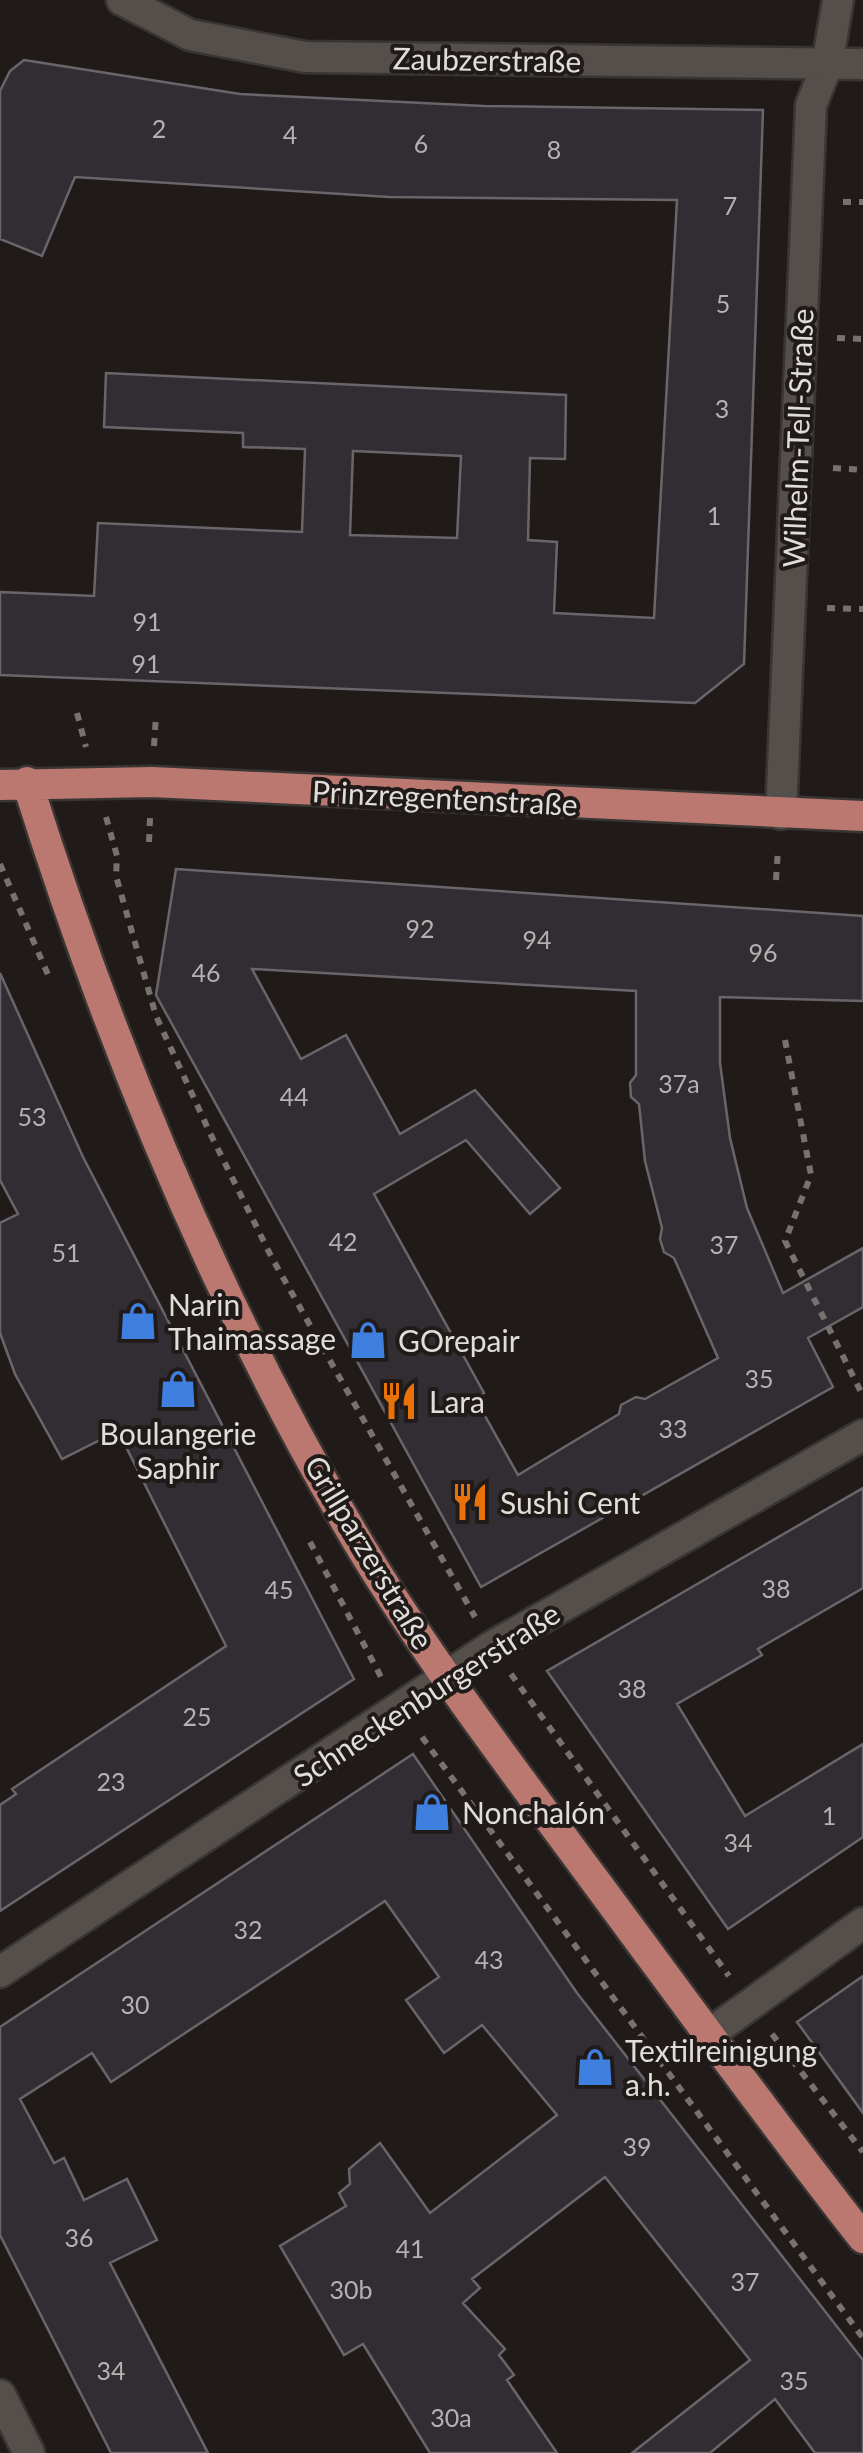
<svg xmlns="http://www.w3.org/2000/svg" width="863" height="2453" font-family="Lato,sans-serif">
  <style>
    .building { fill: #312d32; stroke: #69656b; stroke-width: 2.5; fill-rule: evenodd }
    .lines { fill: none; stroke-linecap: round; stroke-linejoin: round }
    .minor-casing { stroke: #393533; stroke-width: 35 }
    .major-casing { stroke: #393533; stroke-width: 35 }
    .path { stroke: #777270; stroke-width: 6; stroke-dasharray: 8 8; stroke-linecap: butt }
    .minor { stroke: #554f4b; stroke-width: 30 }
    .major { stroke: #ba7870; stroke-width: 30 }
    .labels { text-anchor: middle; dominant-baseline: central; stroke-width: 8; stroke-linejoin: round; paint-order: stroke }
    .number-label { font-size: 25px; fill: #b5b1b1 }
    .street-label { font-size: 30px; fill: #e1dddb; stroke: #201b18 }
    .poi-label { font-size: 30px; fill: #e1dddb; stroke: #201b18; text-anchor: start }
  </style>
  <rect width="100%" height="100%" fill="#201b18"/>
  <!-- building -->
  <path class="building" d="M24,60L240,94L484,106L763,110L744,664L695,703L0,675V592L94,596L98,523L302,532L305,449L243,447V433L104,427L106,373L566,395L565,459L530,458L528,540L557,542L554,613L654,618L677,200L389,197L75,177L42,256L0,239V91L10,71ZM353,451L461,456L457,538L350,535Z
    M176,869L863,916V1001L720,997V1063L730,1138L747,1208L783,1293L863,1248V1307L808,1338L833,1387L481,1587L156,995ZM252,969L636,991V1075L630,1083L631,1097L639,1104L645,1161L662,1228L660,1239L664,1252L674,1258L718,1358L645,1399L636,1397L621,1405L619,1414L518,1475L475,1398L484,1393L374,1194L466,1140L530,1214L560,1188L475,1090L400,1134L346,1035L301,1059Z
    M0,973L83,1157L354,1679L0,1911V1805L16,1794L12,1789L226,1646L118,1431L62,1459L15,1374L0,1333V1223L18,1214L0,1180Z
    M863,1488V1588L758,1649L762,1655L677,1704L745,1816L863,1744V1837L728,1929L547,1671Z
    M413,1754L577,1993L863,2360V2453H815L775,2399L710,2453H632L750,2360L605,2177L472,2279L480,2288L463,2303L505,2349L499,2355L514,2375L507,2380L557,2453H430L363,2344L344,2355L280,2246L346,2206L339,2193L350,2184L349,2169L380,2143L430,2213L557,2115L482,2025L444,2053L406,2000L439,1977L385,1901L111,2082L92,2053L20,2099L54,2163L64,2158L84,2200L127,2179L157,2240L110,2263L208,2453H111L0,2235V2027Z
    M863,1976V2113L797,2022Z"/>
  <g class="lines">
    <!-- minor casing -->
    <g class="minor-casing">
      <path id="minor" d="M122,0L190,35L305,57L863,64
        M781,814L811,105L827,65L838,0
        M0,1972L491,1647L863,1435
        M708,2035L863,1923
        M0,2395L29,2453"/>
    </g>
    <!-- major casing -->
    <g class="major-casing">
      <path id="major" d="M27,782C110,1045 218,1307 359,1544C429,1660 512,1768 593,1878C682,1998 770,2120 863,2238
        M0,785L152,782L863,816"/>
    </g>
    <!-- path -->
    <path class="path" d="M843,202H863
      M837,338L863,339
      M833,468L863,470
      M827,608L863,609
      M77,713L86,747
      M154,746L156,716
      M106,817L117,856L116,876L156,1016L210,1133L272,1258L475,1617
      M149,842L150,818
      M0,864L49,977
      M776,880L778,850
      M785,1040L811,1175L785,1241L863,1396
      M310,1542L381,1677
      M511,1674L729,1976
      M422,1737L863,2338
      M772,2034L863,2152"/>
    <!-- minor -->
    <use href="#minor" class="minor"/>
    <!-- major -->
    <use href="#major" class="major"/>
  </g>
  <!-- icons -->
  <defs>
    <g id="shop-bare" transform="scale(3)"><path d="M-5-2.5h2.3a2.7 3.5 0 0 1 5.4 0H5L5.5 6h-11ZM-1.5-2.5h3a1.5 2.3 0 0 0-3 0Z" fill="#3f7fe0" stroke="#201b18" stroke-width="2.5" paint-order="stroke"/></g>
    <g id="restaurant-bare" transform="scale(3)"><path d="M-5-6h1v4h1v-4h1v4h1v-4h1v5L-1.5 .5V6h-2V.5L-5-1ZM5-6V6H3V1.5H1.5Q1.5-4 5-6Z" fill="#e8710a" stroke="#201b18" stroke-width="2.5" paint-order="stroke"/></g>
  </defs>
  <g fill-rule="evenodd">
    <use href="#shop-bare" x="138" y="1321"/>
    <use href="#shop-bare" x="368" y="1340"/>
    <use href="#shop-bare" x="178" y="1389"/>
    <use href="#restaurant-bare" x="399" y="1401"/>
    <use href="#restaurant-bare" x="470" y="1502"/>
    <use href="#shop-bare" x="432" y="1812"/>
    <use href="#shop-bare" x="595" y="2067"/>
  </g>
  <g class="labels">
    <!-- number labels -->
    <g class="number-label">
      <text x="159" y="128">2</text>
      <text x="290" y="134">4</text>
      <text x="421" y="143">6</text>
      <text x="554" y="149">8</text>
      <text x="730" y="205">7</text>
      <text x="723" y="303">5</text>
      <text x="722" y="408">3</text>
      <text x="714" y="515">1</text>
      <text x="147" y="621">91</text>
      <text x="146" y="663">91</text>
      <text x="420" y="928">92</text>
      <text x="537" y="939">94</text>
      <text x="763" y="952">96</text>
      <text x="206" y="972">46</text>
      <text x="679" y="1083">37a</text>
      <text x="294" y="1096">44</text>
      <text x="32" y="1116">53</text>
      <text x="343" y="1241">42</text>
      <text x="724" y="1244">37</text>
      <text x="66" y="1252">51</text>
      <text x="759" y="1378">35</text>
      <text x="673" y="1428">33</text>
      <text x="776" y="1588">38</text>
      <text x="279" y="1589">45</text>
      <text x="632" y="1688">38</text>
      <text x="197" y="1716">25</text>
      <text x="111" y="1781">23</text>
      <text x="829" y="1815">1</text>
      <text x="738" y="1842">34</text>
      <text x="248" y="1929">32</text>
      <text x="489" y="1959">43</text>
      <text x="135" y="2004">30</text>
      <text x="637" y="2146">39</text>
      <text x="79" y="2237">36</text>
      <text x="410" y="2248">41</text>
      <text x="745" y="2281">37</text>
      <text x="351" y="2289">30b</text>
      <text x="111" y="2370">34</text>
      <text x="794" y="2380">35</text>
      <text x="451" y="2417">30a</text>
    </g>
    <!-- street labels -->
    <g class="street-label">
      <text transform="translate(487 59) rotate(1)">Zaubzerstraße</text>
      <text transform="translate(797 438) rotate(-88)">Wilhelm-Tell-Straße</text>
      <text transform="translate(445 797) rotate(3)">Prinzregentenstraße</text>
      <text transform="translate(370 1552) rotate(59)">Grillparzerstraße</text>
      <text transform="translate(426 1694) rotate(-33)">Schneckenburgerstraße</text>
    </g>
    <!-- poi labels -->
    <g class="poi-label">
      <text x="168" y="1304">Narin<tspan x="168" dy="34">Thaimassage</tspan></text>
      <text x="398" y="1340">GOrepair</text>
      <text x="429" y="1401">Lara</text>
      <text x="178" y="1433" text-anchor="middle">Boulangerie<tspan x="178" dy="34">Saphir</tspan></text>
      <text x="500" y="1502">Sushi Cent</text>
      <text x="462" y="1812">Nonchalón</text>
      <text x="625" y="2050">Textilreinigung<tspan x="625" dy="34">a.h.</tspan></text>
    </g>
  </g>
</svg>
